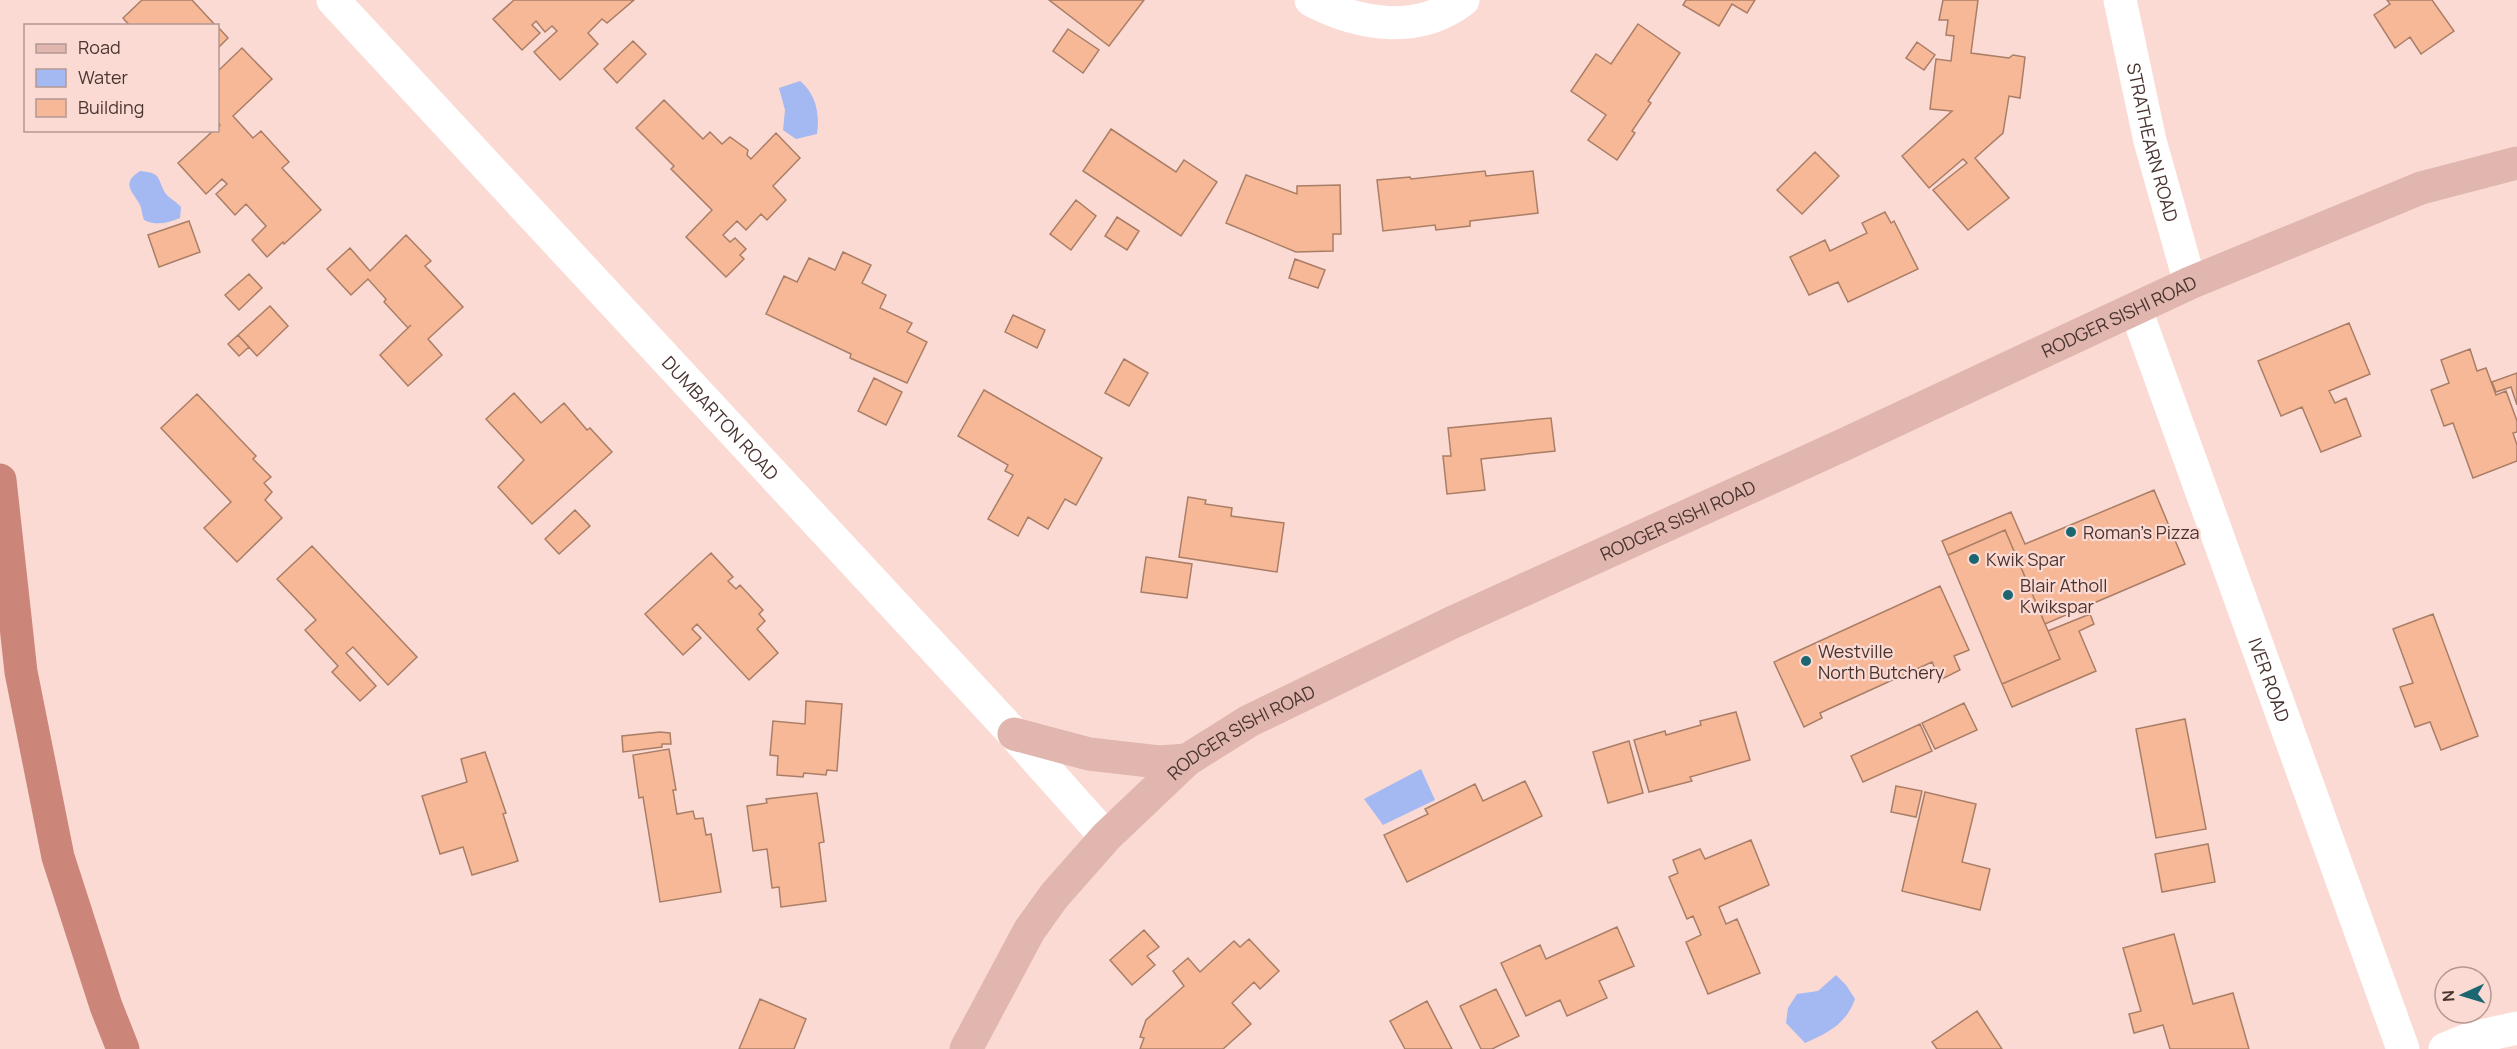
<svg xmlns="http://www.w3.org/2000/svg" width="2517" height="1049" font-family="Manrope,sans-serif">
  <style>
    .water { fill: #a4b8f1 }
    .building { fill: #f6b896; stroke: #aa7e66; stroke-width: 1.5 }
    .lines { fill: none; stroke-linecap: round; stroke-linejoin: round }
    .minor { stroke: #fff; stroke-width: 33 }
    .major { stroke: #e0b6af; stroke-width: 33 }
    .highway { stroke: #cc8579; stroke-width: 33 }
    .poi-dot { fill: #1c6671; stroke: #fbdad4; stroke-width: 2 }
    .labels { text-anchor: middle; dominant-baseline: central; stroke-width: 4.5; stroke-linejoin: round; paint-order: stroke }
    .street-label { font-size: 18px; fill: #4a3430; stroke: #fbdad4 }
    .poi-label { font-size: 18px; fill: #4a3430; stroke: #fbdad4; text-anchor: start }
  </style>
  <rect width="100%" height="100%" fill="#fbdad4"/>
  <!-- water -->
  <path class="water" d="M800,81C816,94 820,114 817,134L796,139L783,130L785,110L779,88Z
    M140,171C163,173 156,178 166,194C169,198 177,202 181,207L180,218C169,223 155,226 144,220C142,215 142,209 140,205C133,191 120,184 140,171Z
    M1421,769L1435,800L1383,825L1364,799Z
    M1836,975L1846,985L1855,999C1846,1024 1828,1033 1805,1043L1786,1023L1788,1008L1797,994L1818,991Z"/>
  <!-- building -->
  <path class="building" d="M142,0H192L216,26H130L123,18Z
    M514,0H634L607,23L602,19L588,33L598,44L560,80L534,52L557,31L552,26L545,32L536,21L532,25L540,33L522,50L493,19Z
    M1049,0H1144L1109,46Z
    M1686,0H1755L1747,13L1732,4L1719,26L1683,5Z
    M1943,0H1978L1971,53L2009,58L2013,55L2025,57L2020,98L2009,96L2003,133L1975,158L2009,198L1968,230L1933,190L1967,163L1963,159L1929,188L1902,156L1952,111L1930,109L1936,59L1951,61L1954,36L1946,35L1948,20H1939Z
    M2387,0H2432L2454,31L2421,54L2410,37L2395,48L2374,15L2390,4Z
    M1638,24L1680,53L1648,101L1651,103L1632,131L1635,133L1617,160L1588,140L1606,115L1571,91L1596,54L1611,64Z
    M218,27L228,38L218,48Z
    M1068,29L1099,50L1083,73L1053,51Z
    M633,41L646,54L617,83L604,69Z
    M1917,42L1935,55L1924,70L1906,58Z
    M242,48L272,79L233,116L253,138L261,131L289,162L282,168L321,210L284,244L283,242L267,257L252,240L266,226L246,204L235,215L216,194L227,184L222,179L206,194L178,163L214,130H218L220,125L218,122V71Z
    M664,100L703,139L710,132L722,144L730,137L748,150L747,155L751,159L776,133L800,158L773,186L786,200L767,220L761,214L746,230L737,221L723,235L730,242L735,238L746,249L740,255L744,259L726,277L686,237L712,210L671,169L674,166L636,128Z
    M1111,129L1176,172L1184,160L1217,182L1181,236L1083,171Z
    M1815,152L1839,176L1802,214L1777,190Z
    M1485,171L1486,176L1533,171L1538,213L1470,221V226L1436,230L1435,225L1383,231L1377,180L1410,177L1411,179Z
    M1246,175L1297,194V186L1340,185L1341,234H1333V251L1296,252L1226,223Z
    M1076,200L1096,216L1071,250L1050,234Z
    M1885,212L1891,223L1894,221L1918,269L1848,302L1838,282L1809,295L1790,257L1825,240L1830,251L1867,233L1862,223Z
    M1117,217L1139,231L1127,250L1105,236Z
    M189,221L200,252L159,267L148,235Z
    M406,235L431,261L425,266L463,307L428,339L442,355L408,386L380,355L411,325L408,328L384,302L386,299L368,279L351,295L327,269L350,248L370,271Z
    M843,252L871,265L862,283L886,295L880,308L912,323L907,332L927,342L907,383L850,358L851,354L766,314L784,276L797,282L809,258L835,270Z
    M1295,259L1325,270L1318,288L1289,278Z
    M249,274L262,288L239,310L225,295Z
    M270,306L288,326L257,356L238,335Z
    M1013,315L1045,330L1037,348L1005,332Z
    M2349,323L2370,374L2329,391L2335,403L2346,398L2361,436L2321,452L2302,407L2281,416L2258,361Z
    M238,335L249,347L239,356L228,344Z
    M2470,349L2477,371L2486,368L2496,395L2506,391L2517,421V432L2513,433L2517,445V461L2473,478L2453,423L2444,426L2431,390L2449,383L2441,360Z
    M1124,359L1148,373L1129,406L1105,393Z
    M2517,373V405L2511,387L2496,392L2492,382Z
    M874,378L902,392L886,425L858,411Z
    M984,390L1102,458L1076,505L1065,499L1048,529L1028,517L1018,536L988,519L1013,475L1005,471L1008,465L958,436Z
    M514,393L541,423L564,403L587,430L590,428L612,452L532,524L498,487L524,460L486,419Z
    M197,394L256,456L253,459L271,477L264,483L272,492L265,500L282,518L237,562L204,528L231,502L161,428Z
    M1551,418L1555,451L1481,459L1485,490L1447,494L1443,456H1451L1448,428Z
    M2154,490L2185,564L2045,624L2005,530L1948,555L1942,541L2011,512L2025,544Z
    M1188,497L1206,500L1205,504L1232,508L1231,516L1284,523L1277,572L1179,557Z
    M575,510L590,526L559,554L545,539Z
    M2005,530L2060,659L2002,684L1948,555Z
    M312,546L417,657L388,685L353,647L346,653L376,686L360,701L332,672L338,666L305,630L316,620L277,579Z
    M711,553L733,577L728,581L736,589L740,585L763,610L759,614L765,621L757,629L778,653L749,680L697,624L692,629L701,638L683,655L645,614Z
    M1146,557L1192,564L1187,598L1141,592Z
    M1940,586L1969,650L1954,656L1960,670L1940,680L1932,662L1820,713L1822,718L1804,727L1774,662Z
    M2090,614L2094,624L2079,631L2096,671L2012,707L2002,684L2060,659L2048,631Z
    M2433,614L2478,736L2441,750L2430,722L2415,727L2400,687L2413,683L2393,629Z
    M806,701L842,704L837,771L827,770L826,775L804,773L803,777L777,775L778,756L770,755L773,721L805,724Z
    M1964,703L1977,730L1935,749L1922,723Z
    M1736,712L1750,760L1690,777L1692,781L1649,792L1634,740L1665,731L1666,735L1701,725L1700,721Z
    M2185,719L2206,829L2156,838L2136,729Z
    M1920,724L1932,751L1863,782L1851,756Z
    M660,732L670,733L671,744H662V747L623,752L622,736Z
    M1629,741L1643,793L1608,803L1593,752Z
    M669,749L676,790H673L677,814L693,811L695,819L703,818L706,835L711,834L721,892L660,902L643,797L639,798L633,755Z
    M485,752L506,813L503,814L518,861L472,875L463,847L440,854L422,796L467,782L461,759Z
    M1525,781L1542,816L1407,882L1384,835L1428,814L1425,809L1475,784L1483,801Z
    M1896,786L1922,791L1916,817L1891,812Z
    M1925,792L1976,804L1962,862L1990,869L1980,910L1902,891Z
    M817,793L824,842L819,843L826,901L781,907L779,887L772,888L767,849L753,851L747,806L767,803L766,799Z
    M1751,840L1769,885L1719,907L1726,924L1737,919L1760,973L1708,994L1686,942L1701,935L1693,916L1687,919L1669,877L1678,873L1673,860L1700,849L1705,859Z
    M2208,844L2215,882L2162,892L2155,854Z
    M1617,927L1634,966L1599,981L1607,998L1567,1016L1560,1000L1526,1016L1501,963L1540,945L1546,959Z
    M1144,930L1159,947L1147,956L1155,965L1132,985L1110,960Z
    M2174,934L2193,1004L2233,993L2249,1049H2170L2163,1025L2134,1033L2129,1014L2141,1011L2123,948Z
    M1249,939L1279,971L1260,989L1254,982L1232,1003L1251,1024L1223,1049H1140L1144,1038L1140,1037L1146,1020L1184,986L1173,971L1188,958L1200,972L1234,941L1240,947Z
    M1496,989L1519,1036L1492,1049H1481L1460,1006Z
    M760,999L806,1019L794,1049H739Z
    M1427,1001L1452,1049H1405L1390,1021Z
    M1977,1011L2002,1049H1937L1932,1042Z"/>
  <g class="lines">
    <!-- minor -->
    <g class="minor">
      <path id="s1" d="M333,0L1014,734L1106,837"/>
      <path d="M1311,0C1359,25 1418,35 1463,0"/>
      <path id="s2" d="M2120,0L2150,141L2190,283"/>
      <path id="s3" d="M2136,310L2403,1049"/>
      <path d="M2445,1049L2472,1038L2517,1028"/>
    </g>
    <!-- major -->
    <g class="major">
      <path d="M1014,734L1089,754L1159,762L1187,760"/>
      <path id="s4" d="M966,1049L1029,931L1054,896L1106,837L1187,760L1249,721L1451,623L1843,445L2190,283L2421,188L2517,163"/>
    </g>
    <!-- highway -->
    <path class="highway" d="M0,480L21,672L58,857L106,1006L123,1049"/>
  </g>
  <!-- markers -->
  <g class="poi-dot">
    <circle cx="2071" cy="532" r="6"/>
    <circle cx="1974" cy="559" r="6"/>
    <circle cx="2008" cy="595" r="6"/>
    <circle cx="1806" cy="661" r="6"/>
  </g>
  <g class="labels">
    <!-- street labels -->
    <g class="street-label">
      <text stroke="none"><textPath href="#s2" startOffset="146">STRATHEARN ROAD</textPath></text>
      <text stroke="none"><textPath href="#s4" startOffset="1400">RODGER SISHI ROAD</textPath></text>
      <text stroke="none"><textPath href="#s1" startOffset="570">DUMBARTON ROAD</textPath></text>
      <text stroke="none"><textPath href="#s4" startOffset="914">RODGER SISHI ROAD</textPath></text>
      <text stroke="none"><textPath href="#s3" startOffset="393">IVER ROAD</textPath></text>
      <text stroke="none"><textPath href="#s4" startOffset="428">RODGER SISHI ROAD</textPath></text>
    </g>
    <!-- poi labels -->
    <g class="poi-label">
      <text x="2083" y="532">Roman's Pizza</text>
      <text x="1986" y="559">Kwik Spar</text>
      <text x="2020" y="585">Blair Atholl<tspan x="2020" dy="21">Kwikspar</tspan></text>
      <text x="1818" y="651">Westville<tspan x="1818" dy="21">North Butchery</tspan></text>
    </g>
  </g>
  <!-- legend -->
  <rect x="24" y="24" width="195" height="108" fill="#fbdad4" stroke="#b49892" stroke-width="1.5"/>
  <rect x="36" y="44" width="30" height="9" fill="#e0b6af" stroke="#b49892" stroke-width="1.5"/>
  <text x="78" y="54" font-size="18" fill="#4a3430">Road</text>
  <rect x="36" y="69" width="30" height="18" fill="#a4b8f1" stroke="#b49892" stroke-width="1.5"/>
  <text x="78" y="84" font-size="18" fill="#4a3430">Water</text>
  <rect x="36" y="99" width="30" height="18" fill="#f6b896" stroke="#b49892" stroke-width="1.5"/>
  <text x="78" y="114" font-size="18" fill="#4a3430">Building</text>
  <!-- north arrow -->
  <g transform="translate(2463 995) rotate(266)"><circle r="28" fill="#fbdad4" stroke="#b49892" stroke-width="1.5"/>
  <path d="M0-4.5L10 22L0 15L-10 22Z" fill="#1c6671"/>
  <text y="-9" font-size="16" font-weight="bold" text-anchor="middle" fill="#4a3430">N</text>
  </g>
</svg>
